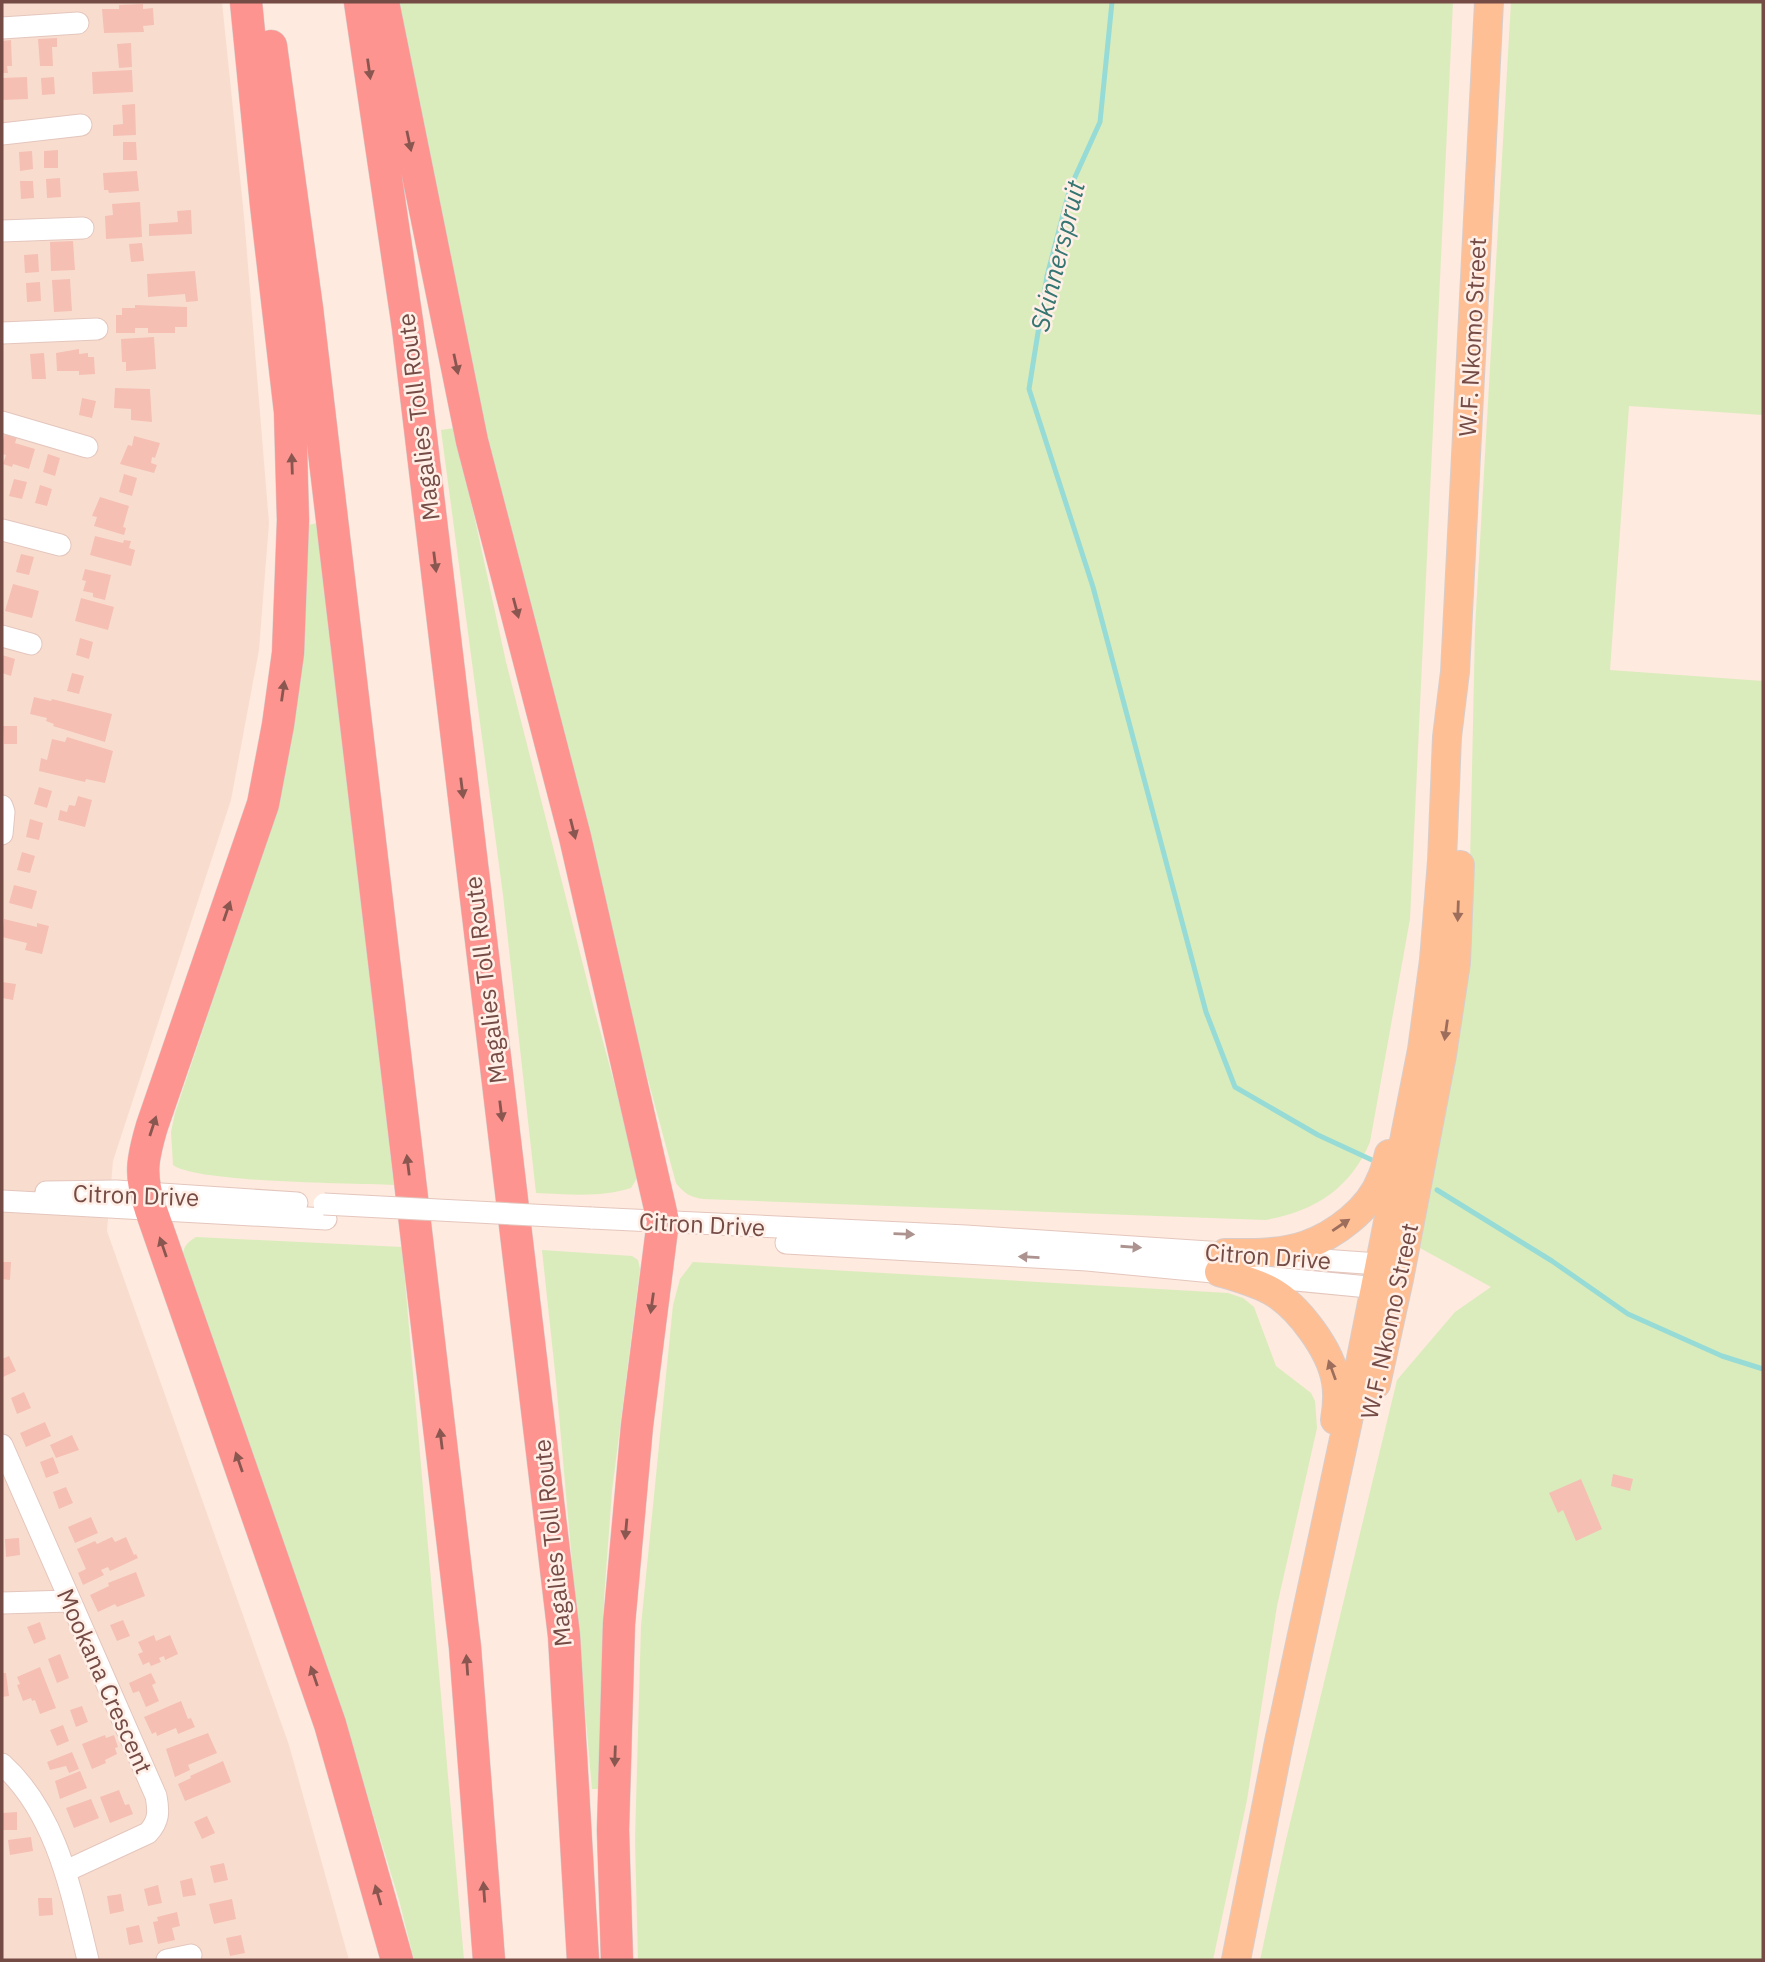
<svg xmlns="http://www.w3.org/2000/svg" width="1765" height="1962" font-family="'IBM Plex Sans',sans-serif">
  <style>
    .residential { fill: #f8ddcf }
    .green { fill: #daecbc }
    .lines { fill: none; stroke-linecap: round; stroke-linejoin: round }
    .stream { stroke: #97dbd6; stroke-width: 5 }
    .building { fill: #f5bfb4 }
    .minor-casing { stroke: #e4c6bd; stroke-width: 23 }
    .major-casing { stroke: #d8cdcb; stroke-width: 30 }
    .highway-casing { stroke: #d8cdcb; stroke-width: 33 }
    .minor { stroke: #fff; stroke-width: 21 }
    .major { stroke: #ffbf94; stroke-width: 28 }
    .highway { stroke: #fd9490; stroke-width: 32 }
    .minor-bridge-casing { stroke: #e4c6bd; stroke-width: 23; stroke-linecap: butt }
    .minor-bridge { stroke: #fff; stroke-width: 21 }
    .oneway { fill: #895650 }
    .oneway2 { fill: #9e6e5d }
    .oneway3 { fill: #ac938f }
    .labels { text-anchor: middle; dominant-baseline: central; stroke-width: 5; stroke-linejoin: round; paint-order: stroke }
    .street-label { font-size: 24px; fill: #754b45; stroke: #ffefe6 }
    .water-label { font-size: 26px; font-style: italic; fill: #357572; stroke: #ffefe6 }
  </style>
  <rect width="100%" height="100%" fill="#feeade"/>
  <!-- residential -->
  <path class="residential" d="M2,2H222L244,216L269,523L259,650L231,800L113,1161L107,1231L289,1745L349,1960H2Z"/>
  <!-- green -->
  <path class="green" d="M396,2H1453L1410,919L1370,1142C1351,1188 1314,1212 1265,1220L703,1199C691,1197 684,1194 676,1183C625,993 570,803 525,611C478,409 438,205 396,2Z
    M1511,2H1763V415L1629,406L1610,670L1763,681V1960H1260L1285,1844L1397,1380L1455,1312L1491,1287L1420,1248L1460,1036L1468,959L1475,629Z
    M455,428L506,662L595,1012L636,1164L637,1178L631,1188C599,1198 568,1194 536,1193L503,895L441,430Z
    M318,523L394,1185C355,1183 197,1183 173,1165L171,1132L175,1113L265,844L301,671L305,622L308,525Z
    M196,1237L402,1247L464,1960H414L399,1900L357,1762L183,1263C182,1250 184,1244 196,1237Z
    M542,1250L632,1256L638,1260L640,1269L612,1491L604,1598L599,1789H592L556,1381Z
    M693,1262L1228,1293L1243,1298L1254,1307L1276,1366L1311,1393L1315,1401L1317,1428L1277,1606L1247,1800L1213,1960H638L635,1840L641,1626L673,1305L680,1279Z"/>
  <g class="lines">
    <!-- stream -->
    <path class="stream" d="M1112,2L1100,122L1070,188L1047,276L1029,389L1093,587L1206,1012L1235,1087L1318,1135L1372,1160
      M1437,1190L1552,1261L1628,1314L1722,1356L1763,1369"/>
  </g>
  <!-- building -->
  <path class="building" d="M143,4V9L153,8L154,25L143,26L144,32L104,33L102,9H119V5Z
    M57,38V47H52L53,66H40L38,39Z
    M11,40L12,66H7L8,73H2V41Z
    M131,43L132,67L119,68L117,44Z
    M132,70L133,92L93,94L92,72Z
    M27,77L28,99L2,100V78Z
    M54,77L55,94L42,95L41,78Z
    M135,104L136,135L113,136V125L123,124L122,105Z
    M123,142H136L137,160H123Z
    M58,150V168H44V151Z
    M32,151L33,169L20,171L19,152Z
    M137,171L139,191L109,193L108,190H104L103,173Z
    M60,178L61,197L47,198L46,179Z
    M20,181H33L34,198L21,199Z
    M140,202L142,237L106,239L105,216L113,215L112,204Z
    M191,210L192,234L149,236V224L178,222L177,211Z
    M73,241L75,270L51,271L50,242Z
    M142,243L144,261L131,262L129,244Z
    M38,254L39,272L25,273L24,255Z
    M195,271L198,301L186,302L185,294L148,297L147,274Z
    M70,279L72,311L54,312L52,280Z
    M40,282L41,301L27,302L26,283Z
    M135,305L187,307V327H175V333H148V328H135V333H116V315H122V308H135Z
    M154,337L156,369L126,371V362H122L121,339Z
    M79,349V354L88,353V357H94L95,374L79,375V371H57L56,353Z
    M44,353L46,379H32L30,354Z
    M115,388L150,389L152,422L131,420V409L114,408Z
    M82,398L96,401L92,418L79,415Z
    M5,433L17,437L15,443L35,449L29,469L13,464L12,467L3,464L6,455L2,454V444Z
    M134,436L160,443L155,458L152,457L151,463L157,465L154,473L120,464L128,445L132,446Z
    M48,454L60,458L55,476L43,472Z
    M124,474L137,478L132,496L119,492Z
    M14,479L27,482L22,499L9,496Z
    M40,485L52,489L47,506L35,503Z
    M100,497L129,506L123,527L126,528L124,535L94,526L97,517L92,516Z
    M95,536L123,543L124,540L131,541L129,548L135,550L131,566L90,555Z
    M21,554L34,557L29,575L16,572Z
    M85,569L111,575L105,600L93,597V593L83,591L86,581L82,580Z
    M13,584L39,591L32,618L5,611Z
    M81,598L114,607L108,630L75,621Z
    M80,638L93,642L89,659L76,655Z
    M2,655L15,659L11,676L2,673Z
    M72,673L84,676L79,694L67,691Z
    M34,697L51,701L52,699L112,714L105,742L53,726L54,724L46,721L47,718L30,714Z
    M3,726H17V744H4Z
    M67,737L113,751L105,783L86,779L85,782L39,771L41,758L47,760L52,739L65,742Z
    M39,787L52,791L47,808L34,804Z
    M78,796L92,800L85,827L58,820L60,810L67,812L69,805L75,806Z
    M30,819L43,823L39,840L26,837Z
    M22,852L35,856L30,873L17,870Z
    M14,885L37,891L32,909L9,903Z
    M4,919L37,927V923L49,926L42,954L25,950L27,943L2,937Z
    M2,982L16,984L13,1000L2,998Z
    M2,1262H11L10,1280L2,1279Z
    M9,1356L16,1371L3,1377L2,1359Z
    M24,1392L31,1408L17,1414L11,1398Z
    M45,1422L51,1436L26,1447L20,1433Z
    M72,1435L79,1450L56,1458L50,1445Z
    M53,1457L59,1473L46,1478L40,1462Z
    M1613,1474L1633,1479L1630,1491L1611,1486Z
    M1581,1479L1602,1529L1576,1541L1563,1510L1558,1513L1549,1493Z
    M66,1487L73,1503L59,1509L53,1492Z
    M91,1517L98,1533L75,1543L68,1527Z
    M112,1537L115,1542L126,1537L134,1555L136,1554L138,1558L110,1571L108,1567L101,1570L104,1575L83,1585L78,1573L86,1569L77,1549L95,1541L97,1544Z
    M19,1538L20,1555L6,1557L5,1539Z
    M136,1572L145,1596L117,1607L115,1604L98,1612L90,1595L109,1586L108,1583Z
    M123,1620L130,1636L117,1641L110,1625Z
    M40,1622L46,1639L34,1644L27,1627Z
    M154,1635L156,1641L170,1635L178,1654L165,1660L164,1656L159,1658L161,1662L151,1666L149,1662L143,1665L138,1654L143,1652L138,1642Z
    M60,1654L69,1678L57,1683L48,1659Z
    M40,1667L56,1708L40,1714L35,1700L32,1701L31,1698L23,1701L17,1685L20,1684L17,1677Z
    M2,1673H6L9,1696L2,1697Z
    M151,1673L156,1683L152,1685L159,1701L146,1707L139,1691L133,1693L129,1683Z
    M181,1701L188,1719L191,1718L195,1727L178,1734L176,1728L157,1736L156,1732L152,1734L144,1717Z
    M82,1706L88,1722L76,1727L70,1710Z
    M63,1725L69,1741L57,1746L50,1730Z
    M208,1733L217,1753L188,1765L190,1770L175,1777L166,1749Z
    M105,1735L106,1738L114,1735L118,1747L115,1748L117,1754L105,1760L106,1763L92,1769L82,1744Z
    M72,1752L79,1769L69,1773L66,1766L50,1770L47,1762Z
    M223,1761L231,1782L185,1801L178,1784L191,1778L190,1776Z
    M80,1771L87,1788L60,1799L55,1781Z
    M119,1790L125,1805L129,1804L133,1814L110,1823L100,1797Z
    M91,1799L99,1818L74,1828L66,1808Z
    M17,1812V1830H2V1813Z
    M207,1816L215,1833L202,1839L194,1822Z
    M31,1837L33,1851L10,1855L8,1840Z
    M224,1863L228,1880L214,1883L210,1866Z
    M192,1878L196,1895L183,1897L180,1881Z
    M158,1885L162,1903L148,1906L144,1889Z
    M121,1894L124,1911L110,1914L107,1896Z
    M38,1898H52L53,1915L39,1916Z
    M232,1899L236,1919L214,1924L209,1904Z
    M177,1912L180,1926L172,1928L175,1940L158,1944L153,1922L158,1921L157,1917Z
    M139,1925L143,1942L129,1945L126,1928Z
    M241,1935L245,1953L230,1956L226,1938Z"/>
  <g class="lines">
    <!-- minor casing -->
    <g class="minor-casing">
      <path id="minor" d="M2,28L78,23
        M2,134L81,125
        M2,231L83,228
        M2,333L97,329
        M2,422L87,447
        M2,530L60,545
        M2,636L31,644
        M2,806L4,812L2,834
        M46,1192L116,1191L297,1203
        M2,1201L326,1219
        M591,1218L966,1236L1239,1254
        M786,1243L1087,1260L1389,1289
        M1281,1257L1392,1265
        M2,1445L156,1796C159,1812 159,1821 148,1833L66,1871
        M2,1603L69,1601
        M2,1764C57,1814 71,1891 88,1960
        M167,1960L191,1955"/>
    </g>
    <!-- major casing -->
    <g class="major-casing">
      <path id="major" d="M1225,1253C1251,1253 1281,1254 1306,1245C1335,1235 1370,1209 1381,1179C1385,1171 1387,1162 1389,1154
        M1219,1272C1236,1277 1255,1282 1271,1291C1298,1306 1331,1350 1336,1382C1338,1394 1337,1408 1335,1420
        M1376,1384L1399,1279L1442,1055L1456,963L1460,865
        M1236,1960L1279,1742L1358,1374L1422,1050L1434,960L1442,861L1447,737L1455,672L1489,2"/>
    </g>
    <!-- highway casing -->
    <g class="highway-casing">
      <path id="highway" d="M246,2L266,205L290,412L293,520L288,653L278,725L263,804L152,1126C142,1160 139,1175 151,1210L330,1724L397,1960
        M360,2L408,328L564,1636L583,1960
        M383,2L472,441L575,837L663,1221L637,1426L619,1624L613,1830L617,1960
        M271,46L307,308L465,1647L489,1960"/>
    </g>
    <!-- minor -->
    <use href="#minor" class="minor"/>
    <!-- major -->
    <use href="#major" class="major"/>
    <!-- highway -->
    <use href="#highway" class="highway"/>
    <!-- minor-bridge casing -->
    <g class="minor-bridge-casing">
      <path id="minor-bridge" d="M324,1204L591,1218"/>
    </g>
    <!-- minor-bridge -->
    <use href="#minor-bridge" class="minor-bridge"/>
  </g>
  <!-- one-way arrows -->
  <defs><path id="oneway-solid" d="M-6-.8H1V-3.2L6.5 0L1 3.2V.8H-6Z" transform="scale(1.75)"/></defs>
  <g class="oneway">
    <use href="#oneway-solid" transform="translate(369 69) rotate(82)"/>
    <use href="#oneway-solid" transform="translate(409 141) rotate(78)"/>
    <use href="#oneway-solid" transform="translate(456 364) rotate(78)"/>
    <use href="#oneway-solid" transform="translate(292 464) rotate(-92)"/>
    <use href="#oneway-solid" transform="translate(435 562) rotate(83)"/>
    <use href="#oneway-solid" transform="translate(516 608) rotate(75)"/>
    <use href="#oneway-solid" transform="translate(283 691) rotate(-82)"/>
    <use href="#oneway-solid" transform="translate(462 788) rotate(83)"/>
    <use href="#oneway-solid" transform="translate(573 829) rotate(76)"/>
    <use href="#oneway-solid" transform="translate(227 911) rotate(-71)"/>
    <use href="#oneway-solid" transform="translate(501 1111) rotate(83)"/>
    <use href="#oneway-solid" transform="translate(153 1126) rotate(-72)"/>
    <use href="#oneway-solid" transform="translate(408 1165) rotate(-97)"/>
    <use href="#oneway-solid" transform="translate(163 1247) rotate(-109)"/>
    <use href="#oneway-solid" transform="translate(652 1303) rotate(98)"/>
    <use href="#oneway-solid" transform="translate(441 1439) rotate(-97)"/>
    <use href="#oneway-solid" transform="translate(239 1462) rotate(-109)"/>
    <use href="#oneway-solid" transform="translate(626 1529) rotate(95)"/>
    <use href="#oneway-solid" transform="translate(467 1665) rotate(-94)"/>
    <use href="#oneway-solid" transform="translate(314 1676) rotate(-109)"/>
    <use href="#oneway-solid" transform="translate(615 1756) rotate(92)"/>
    <use href="#oneway-solid" transform="translate(484 1892) rotate(-94)"/>
    <use href="#oneway-solid" transform="translate(378 1895) rotate(-106)"/>
  </g>
  <g class="oneway2">
    <use href="#oneway-solid" transform="translate(1458 911) rotate(92)"/>
    <use href="#oneway-solid" transform="translate(1446 1030) rotate(98)"/>
    <use href="#oneway-solid" transform="translate(1341 1225) rotate(-34)"/>
    <use href="#oneway-solid" transform="translate(1332 1370) rotate(-110)"/>
  </g>
  <g class="oneway3">
    <use href="#oneway-solid" transform="translate(904 1234) rotate(2)"/>
    <use href="#oneway-solid" transform="translate(1131 1247) rotate(4)"/>
    <use href="#oneway-solid" transform="translate(1029 1257) rotate(-177)"/>
  </g>
  <g class="labels">
    <!-- street labels -->
    <g class="street-label">
      <text transform="translate(1472 337) rotate(-87)">W.F. Nkomo Street</text>
      <text transform="translate(418 417) rotate(-97)">Magalies Toll Route</text>
      <text transform="translate(485 980) rotate(-97)">Magalies Toll Route</text>
      <text transform="translate(136 1195) rotate(2)">Citron Drive</text>
      <text transform="translate(702 1224) rotate(3)">Citron Drive</text>
      <text transform="translate(1268 1256) rotate(4)">Citron Drive</text>
      <text transform="translate(1389 1321) rotate(-78)">W.F. Nkomo Street</text>
      <text transform="translate(552 1543) rotate(-96)">Magalies Toll Route</text>
      <text transform="translate(105 1681) rotate(66)">Mookana Crescent</text>
    </g>
    <!-- water labels -->
    <g class="water-label">
      <text transform="translate(1057 256) rotate(-76)">Skinnerspruit</text>
    </g>
  </g>
  <!-- border -->
  <rect width="1765" height="1962" fill="none" stroke="#754b45" stroke-width="7"/>
</svg>
